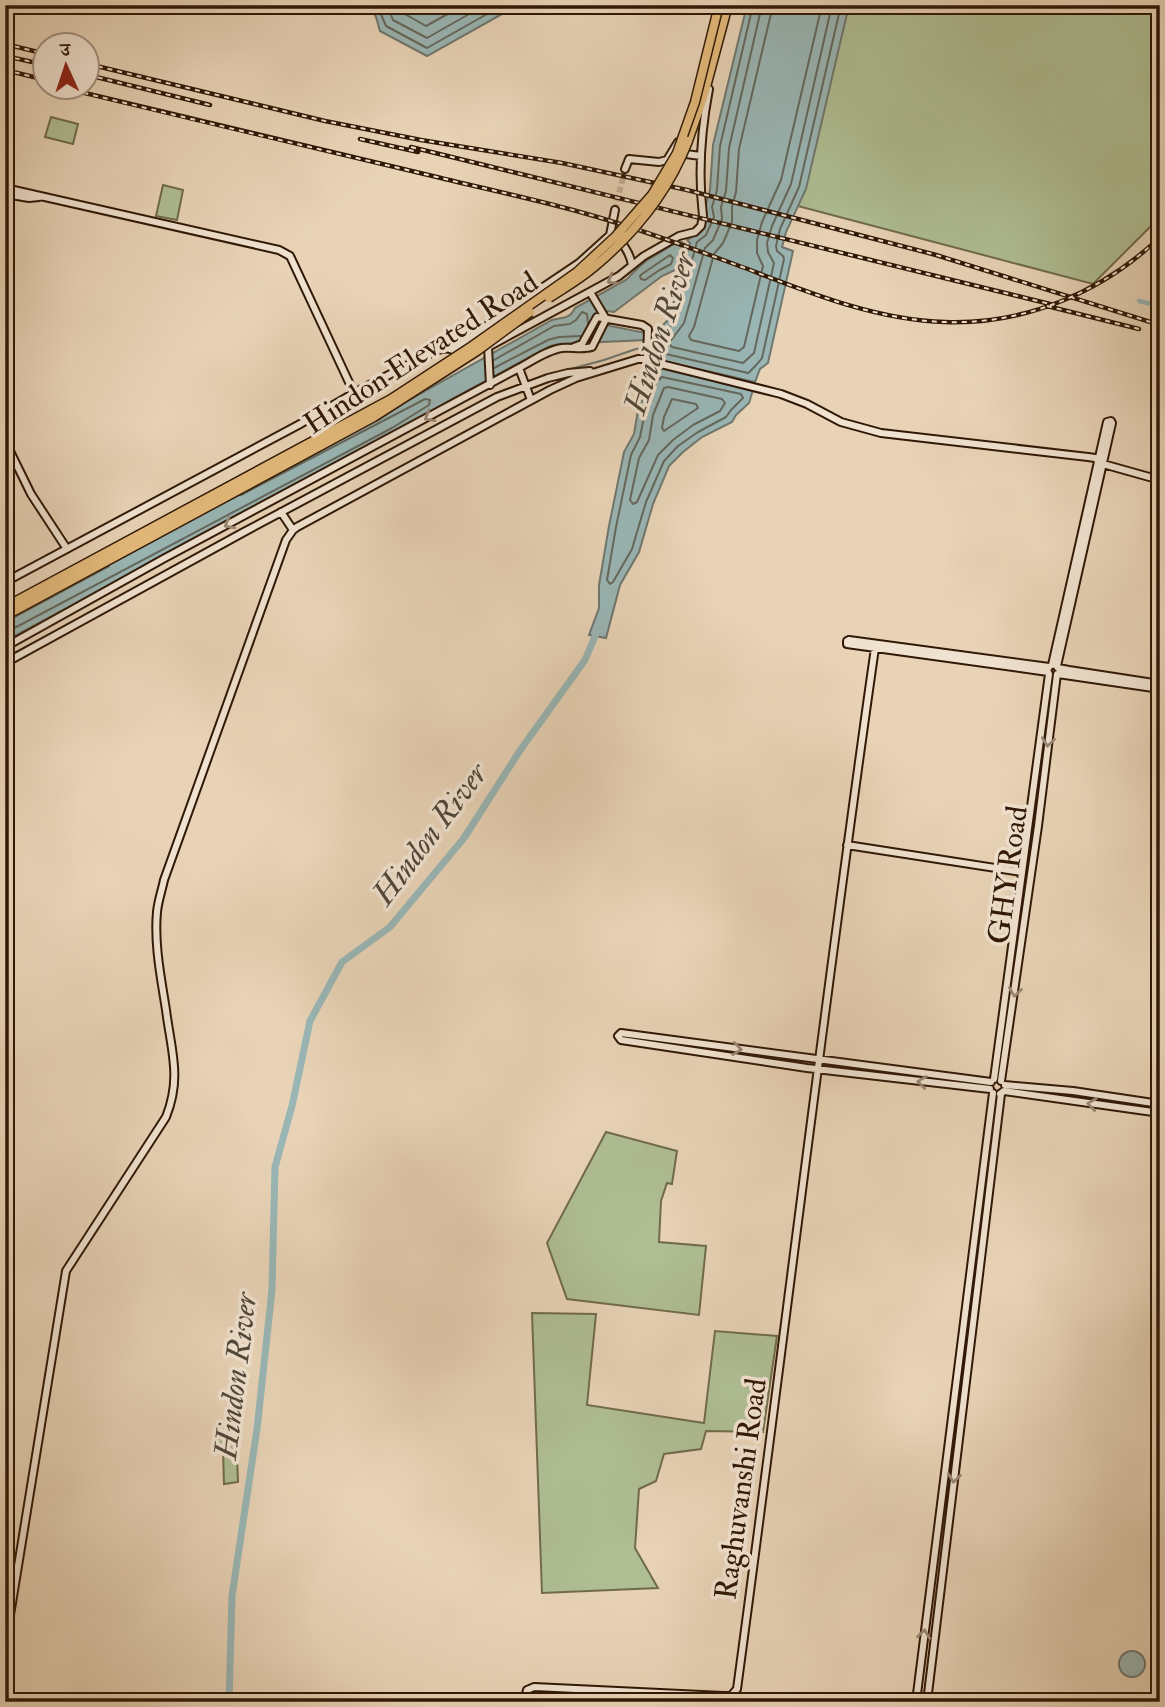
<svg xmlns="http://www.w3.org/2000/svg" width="1165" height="1707" font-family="'IM FELL Double Pica','Noto Serif Devanagari',serif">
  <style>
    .green { fill: #afbe93; stroke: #706b4c; stroke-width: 2 }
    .water { fill: #99b6b5; stroke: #6f776f; stroke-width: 2 }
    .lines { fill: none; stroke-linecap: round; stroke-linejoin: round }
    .shore { stroke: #64675d; stroke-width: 2 }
    .stream { stroke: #6f776f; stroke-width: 2 }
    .canal { stroke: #99b6b5; stroke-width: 4.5 }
    .river { stroke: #99b6b5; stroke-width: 7 }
    .secondary-tunnel { stroke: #c3ae93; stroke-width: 6; stroke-dasharray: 6 3; stroke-linecap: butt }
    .secondary-casing { stroke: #301805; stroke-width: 10 }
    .highway-casing { stroke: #301805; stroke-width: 11 }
    .secondary { stroke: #f0e2d0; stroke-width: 6 }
    .highway { stroke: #e4ba7b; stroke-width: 8 }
    .rail-casing { stroke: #301805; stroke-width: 4.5 }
    .rail { stroke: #f0e2d0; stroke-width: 2; stroke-dasharray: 5; stroke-linecap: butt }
    .highway-bridge-casing { stroke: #301805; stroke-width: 11; stroke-linecap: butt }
    .highway-bridge { stroke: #e4ba7b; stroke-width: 8 }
    .oneway { stroke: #9a8775 }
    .labels { text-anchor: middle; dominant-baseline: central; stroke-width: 7; stroke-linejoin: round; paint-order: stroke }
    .street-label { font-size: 30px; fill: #301805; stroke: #f0e2d0 }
    .water-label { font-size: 32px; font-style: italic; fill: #50473a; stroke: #f0e2d0 }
  </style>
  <rect width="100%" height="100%" fill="#e8d3b6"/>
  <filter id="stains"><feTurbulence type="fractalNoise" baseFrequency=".00286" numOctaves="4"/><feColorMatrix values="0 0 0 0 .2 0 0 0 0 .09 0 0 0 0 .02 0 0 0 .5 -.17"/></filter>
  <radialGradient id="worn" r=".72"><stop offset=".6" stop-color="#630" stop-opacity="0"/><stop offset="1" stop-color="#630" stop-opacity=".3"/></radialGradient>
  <!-- green -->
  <path class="green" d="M849,5H1160V217L1093,284L798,206Z
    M51,117L78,124L73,144L45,137Z
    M163,185L183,190L177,220L156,216Z
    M606,1132L677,1151L672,1184L667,1183L661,1201L659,1242L706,1246L699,1315L567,1299L547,1243Z
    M532,1313L596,1314L587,1405L704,1423L715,1331L777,1336L763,1432L706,1431L701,1449L664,1454L656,1481L639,1489L635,1548L658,1588L542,1593Z
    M220,1436L239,1444L237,1456L238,1482L224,1484L223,1450L217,1444Z"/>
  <!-- water -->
  <path class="water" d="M369,5H518L427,56L380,31L376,17Z
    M747,5H849L806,189L786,232L782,247L793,251L768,363L760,369L755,382L655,359L657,353L652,352L653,332L660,328L669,319L690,243L687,240L700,232L707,215L705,207L710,190L713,145Z
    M679,241L685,244L677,269L662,276L614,312L607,311L594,317L595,323L646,333V340L559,344L550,346L450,400L396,434L5,641V616L183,518L416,396L552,320C563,317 569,320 575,308L626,280L637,269L646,261Z
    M658,368L753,390L749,403L736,415L732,422L702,437L683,452L669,466L653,504L639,552L620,585L606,638L589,635L599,608V585L609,526L624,452L634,434L638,410L650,381Z
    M1119 1664a13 13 0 1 1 26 0a13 13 0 1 1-26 0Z"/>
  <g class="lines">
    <!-- shore -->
    <path class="shore" d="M377,5L386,26L427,48L503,5
      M387,5L393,20L427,38L485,5
      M399,5L403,13L426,26L464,5
      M753,5L720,146L717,190L712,207L714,217L706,235L697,242L675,321L660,338V346L666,354L748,373C750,372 760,361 762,358L784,259L783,256L777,251L776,246L780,229L799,187L841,5
      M762,5L729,148L726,191L721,207L722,219L713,240L705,248L684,323L669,343L672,347L743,363L754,353L774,263L768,252L767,243L772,226L791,184L832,5
      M773,5L739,149L736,192L732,207V222L723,243L714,254L694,327L689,336L691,340L739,351L744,347L763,266L757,253V240L762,222L781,180L822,5
      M670,255L673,258L671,264L658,271L645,280L641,279L640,276L642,274Z
      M494,360L554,326L570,324L576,320L582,312L587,314L588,324
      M494,368L548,340L559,337L581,336
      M662,377L741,394L743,398L731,410L726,417L698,432L678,446L664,461L646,502L632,549L613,582L610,584L607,580L616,527L631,455L640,437L645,412L656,383Z
      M668,387L722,399L725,403L720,411L693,425L673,440L658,455L637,502L633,504L630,500L639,458L649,440L653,415L664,388Z
      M672,399L696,404L698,408L664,431L662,428L664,417Z
      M7,621L109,566
      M5,633L392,428L429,405L430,400L425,399L241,495"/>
    <!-- stream -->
    <path class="stream" d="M552,374L604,360L636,349L644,348
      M496,394L505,390L537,379
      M5,658L121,596"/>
    <!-- canal -->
    <path class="canal" d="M1139,301L1160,306"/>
    <!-- river -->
    <path class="river" d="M229,1702L232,1596L257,1429L272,1290L275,1167L292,1106L310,1021L342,962L390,927L464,838L521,749L585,660L599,627"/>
    <!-- secondary-tunnel -->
    <path class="secondary-tunnel" d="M615,210L625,169"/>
    <!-- secondary casing -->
    <g class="secondary-casing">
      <path id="secondary" d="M678,153L701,156
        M625,169L629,159L659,162L667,160L678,142
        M5,188L279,250L290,256L354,393
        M5,194L29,198L39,197
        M610,235L615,210
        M618,239C626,247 630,254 632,265
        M488,347L619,276L644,256L679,236L695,232L701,226L703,216C698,174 701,131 709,89
        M488,347L490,385
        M574,347L582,344L597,317L642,325L648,329L647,357L649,361L781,394L807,404L841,422L881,433L1088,457L1095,458L1103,464L1160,480
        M454,349L509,310L579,263L610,235
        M519,368L531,400
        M5,441L31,494L67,549
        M281,512L293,530
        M5,582L302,423L354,393L433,352C445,347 450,347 461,355
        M849,640L847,641V644L854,645L1048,672
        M849,640L1049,667
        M5,647L163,559L519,368C532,361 547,350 562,348C572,347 582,350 592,347L606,319L590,292
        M5,663L244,532L497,397L548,378L568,373L590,371
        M1052,665L1107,422L1111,421L1112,423L1057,666
        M1056,665L1058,668L1069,670L1160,684
        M1058,674L1160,689
        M847,845L1021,872
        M994,1079L1049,674
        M1001,1081L1038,826L1057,674
        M1005,1085L1073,1091L1160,1104
        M990,1089L807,1068L621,1040L618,1036L621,1033L991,1082
        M1000,1094L1004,1091L1160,1113
        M5,1646L66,1271L166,1117C182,1077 171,1050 166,1010C161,978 154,944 157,912C158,901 162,890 164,880L286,540L293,530L297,527L550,390L576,378L638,359H648
        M524,1702L527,1690L534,1687L723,1696H731L737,1689C784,1342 825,995 875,648
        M916,1702L993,1093
        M927,1702L1001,1094"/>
    </g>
    <!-- highway casing -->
    <g class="highway-casing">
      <path id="highway" d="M688,141L703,98L728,5"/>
    </g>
    <!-- secondary -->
    <use href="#secondary" class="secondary"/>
    <!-- highway -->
    <use href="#highway" class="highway"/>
    <!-- rail casing -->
    <g class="rail-casing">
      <path id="rail" d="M5,44L46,54
        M5,56L46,65
        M88,64L325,121L421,140L562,163L687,190L936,255L1160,325
        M5,70L46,80
        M88,75L210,105
        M64,88C189,119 315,148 441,178C489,190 539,200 587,214C641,229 693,249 745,268C810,293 876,320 945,322C1025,325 1103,292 1160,237
        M360,139L418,152
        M411,147L1054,305
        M1047,306L1139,329"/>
    </g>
    <!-- rail -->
    <use href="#rail" class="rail"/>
    <!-- highway-bridge casing -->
    <g class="highway-bridge-casing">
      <path id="highway-bridge" d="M549,298C564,288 580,279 594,267C635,233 669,190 688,141
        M5,607L391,399L472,346L577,272L616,236L652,195L677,153L695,102L719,5
        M5,616L374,417L477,351L530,312"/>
    </g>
    <!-- highway-bridge -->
    <use href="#highway-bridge" class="highway-bridge"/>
  </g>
  <!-- one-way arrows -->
  <defs><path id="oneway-chevron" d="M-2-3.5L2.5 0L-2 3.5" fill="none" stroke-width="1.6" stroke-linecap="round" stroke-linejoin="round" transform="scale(1.75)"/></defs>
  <g class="oneway">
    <use href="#oneway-chevron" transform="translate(612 280) rotate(149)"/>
    <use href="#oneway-chevron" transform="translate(429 417) rotate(150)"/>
    <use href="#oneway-chevron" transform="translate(229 524) rotate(152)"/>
    <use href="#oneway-chevron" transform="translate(1048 742) rotate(97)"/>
    <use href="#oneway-chevron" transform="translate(1015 992) rotate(98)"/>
    <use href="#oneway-chevron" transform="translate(737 1049) rotate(7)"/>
    <use href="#oneway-chevron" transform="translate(922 1082) rotate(-173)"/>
    <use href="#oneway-chevron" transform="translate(1092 1104) rotate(-172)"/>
    <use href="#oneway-chevron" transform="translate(954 1478) rotate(97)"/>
    <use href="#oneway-chevron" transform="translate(924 1634) rotate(-83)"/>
  </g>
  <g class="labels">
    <!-- street labels -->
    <g class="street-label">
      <text transform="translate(421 353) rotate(-33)">Hindon Elevated Road</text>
      <text transform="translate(1008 875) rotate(-82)">GHY Road</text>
      <text transform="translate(741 1489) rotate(-82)">Raghuvanshi Road</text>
    </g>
    <!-- water labels -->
    <g class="water-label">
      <text transform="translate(660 333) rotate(-72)">Hindon River</text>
      <text transform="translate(430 834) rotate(-53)">Hindon River</text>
      <text transform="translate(236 1376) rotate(-83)">Hindon River</text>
    </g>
  </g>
  <!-- margin -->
  <rect width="1165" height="1707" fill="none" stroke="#e8d3b6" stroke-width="28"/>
  <rect x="7" y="7" width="1151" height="1693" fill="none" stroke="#301805" stroke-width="3.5"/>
  <rect x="14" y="14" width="1137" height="1679" fill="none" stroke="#301805" stroke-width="2"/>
  <!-- north arrow -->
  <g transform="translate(66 66) rotate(357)"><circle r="33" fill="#f0e2d0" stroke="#a3917f" stroke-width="2"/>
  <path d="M0-5L12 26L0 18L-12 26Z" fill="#8f2418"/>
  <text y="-10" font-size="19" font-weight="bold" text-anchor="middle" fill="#301805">उ</text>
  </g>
  <rect width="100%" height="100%" filter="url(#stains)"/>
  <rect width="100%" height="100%" fill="url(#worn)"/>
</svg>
